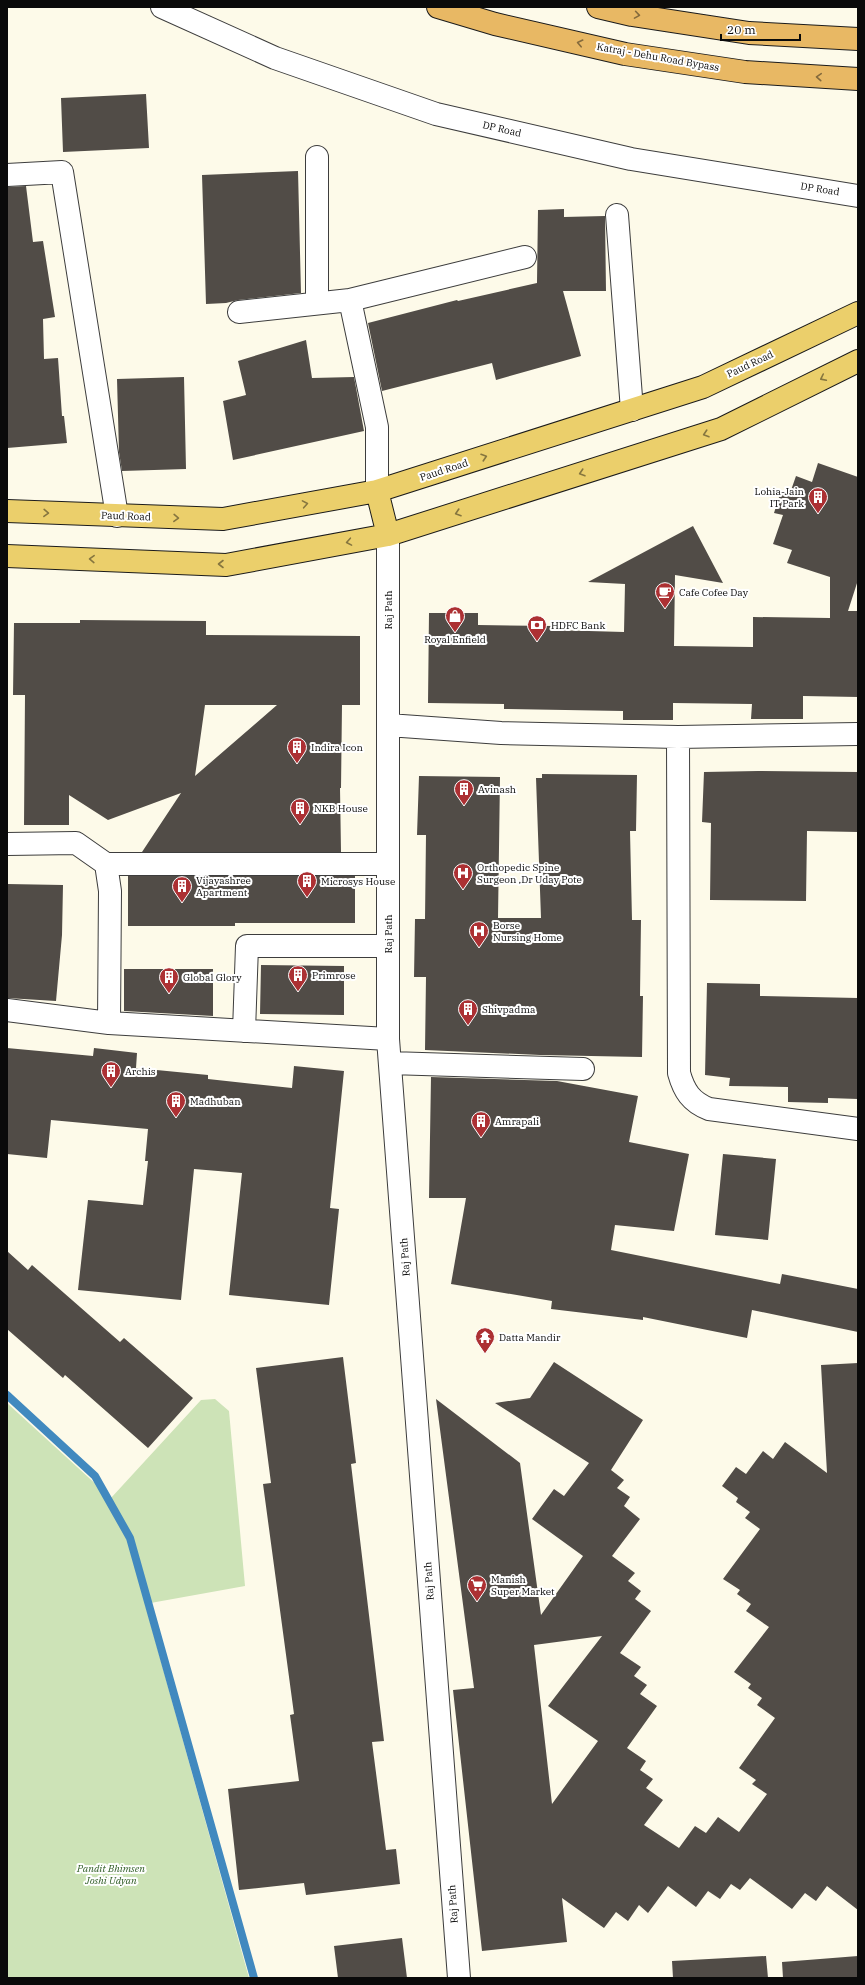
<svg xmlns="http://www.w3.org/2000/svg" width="865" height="1985" font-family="'IBM Plex Serif',serif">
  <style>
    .green { fill: #cde3b7 }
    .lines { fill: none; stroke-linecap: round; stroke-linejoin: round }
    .stream { stroke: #4189bf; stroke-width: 8 }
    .building { fill: #514c47; fill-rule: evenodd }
    .minor-casing { stroke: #3d3d3d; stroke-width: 24 }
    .tertiary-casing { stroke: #3d3d3d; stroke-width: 24 }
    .primary-casing { stroke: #1b1b1b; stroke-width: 24 }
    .trunk-casing { stroke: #1b1b1b; stroke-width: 24 }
    .minor { stroke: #fff; stroke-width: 22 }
    .tertiary { stroke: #fff; stroke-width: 22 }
    .primary { stroke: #ebcf6b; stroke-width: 22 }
    .trunk { stroke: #e8b864; stroke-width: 22 }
    .oneway { stroke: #846a3c }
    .oneway2 { stroke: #86763f }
    .labels { text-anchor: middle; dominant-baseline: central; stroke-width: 4; stroke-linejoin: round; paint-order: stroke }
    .street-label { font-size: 10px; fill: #0a0a0a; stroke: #fff }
    .poi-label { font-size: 10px; fill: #0a0a0a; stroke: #fff; text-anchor: start }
    .park-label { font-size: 10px; font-style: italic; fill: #2c5a22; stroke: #fff }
  </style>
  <rect width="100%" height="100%" fill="#fdfae9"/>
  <!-- green -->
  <path class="green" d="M215,1399L229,1411L245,1586L145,1604L249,1978H7V1403L111,1498L201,1400Z"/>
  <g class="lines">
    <!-- stream -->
    <path class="stream" d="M7,1395L95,1476L130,1538L254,1978"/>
  </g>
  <!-- building -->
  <path class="building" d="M146,94L149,148L63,152L61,98Z
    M298,171L301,293L238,300L226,303L206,304L202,175Z
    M26,186L33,242L43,241L55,317L43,319L44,359L58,358L62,416H64L67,443L7,448V187Z
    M564,209V217L605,216L606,291H563L581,356L496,380L492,363L382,391L368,323L457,300L458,301L537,283L538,210Z
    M306,340L312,378L354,377L364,431L233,460L223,401L246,395L238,361Z
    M184,377L186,469L122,471L119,452L117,379Z
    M818,463L858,477V580L848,611H858V697L803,696V719H751L752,704L673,703V720H623V711L504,709V704L428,703L429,613H478V625L553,626V630L624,632L625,584L588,582L693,526L723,583L675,575L674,646L753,647V617L830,618V577L787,563L792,550L773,544L783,515L774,513L780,494L789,496L796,476L812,482Z
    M80,620L206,621V635L360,636V705H342L341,788H340L341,852H142L181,793L108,820L69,795V825H24L25,695H13L14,623H80ZM205,705H277L195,776Z
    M758,771L858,772V832L807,831L806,901L710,900L711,823L702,822L704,772Z
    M542,774L637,775L636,831H630L632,920H641L640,996H643L642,1057L540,1055L425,1050L426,977H414L415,919H425L426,835H417L419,776L500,777L498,918H541L536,778H542Z
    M128,876H355V923H235V926H128Z
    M7,884L63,885L62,935L56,1001L7,998Z
    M261,965L344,966V1015L260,1014Z
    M124,969H213V1016L124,1011Z
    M707,983L760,984V996L858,998V1099L828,1098V1103L788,1102V1087L729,1086L730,1078L705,1075Z
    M7,1048L93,1056L94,1048L137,1053L136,1068L208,1075V1079L292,1088L294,1066L344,1071L330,1208L339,1209L329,1305L229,1295L242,1173L194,1169L181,1300L78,1290L88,1200L143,1205L148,1161H145L148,1129L51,1120L47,1158L7,1154Z
    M431,1077L557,1081L638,1096L629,1142L689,1154L674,1231L615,1225L611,1250L780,1284L782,1274L858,1289V1332L752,1310L747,1338L643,1317V1320L551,1309L552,1301L451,1284L466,1198H429Z
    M723,1154L776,1159L768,1240L715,1235Z
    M7,1251L28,1270L32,1265L120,1342L124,1338L193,1398L148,1448L65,1375L63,1378L7,1329Z
    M343,1357L356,1463L351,1464L384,1741L372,1742L386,1850L396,1849L400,1884L306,1895L304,1883L239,1890L228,1789L299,1781L290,1715L294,1714L263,1484L271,1483L256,1368Z
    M554,1362L643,1420L611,1470L624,1480L617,1488L630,1497L624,1506L640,1519L612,1556L635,1573L628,1581L641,1591L635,1599L651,1611L620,1653L641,1667L634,1676L647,1685L640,1694L657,1706L627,1748L646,1761L640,1770L653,1779L646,1788L663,1800L644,1825L679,1848L695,1826L706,1833L718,1817L739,1832L767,1794L752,1784L756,1780L739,1768L775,1718L757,1705L762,1698L748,1688L751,1684L734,1672L769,1627L746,1611L751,1604L737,1594L740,1590L723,1579L760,1529L745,1518L750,1512L736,1502L738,1498L722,1486L736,1467L746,1474L763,1451L773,1459L785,1442L827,1473L821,1365L858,1363V1910L827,1886L816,1901L805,1893L792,1909L750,1878L740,1890L731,1884L720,1899L708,1891L696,1907L668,1886L648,1913L639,1905L628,1921L616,1912L604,1928L562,1898L567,1942L482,1951L453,1690L474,1688L436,1399L520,1463L541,1615L583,1556L532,1519L554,1489L564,1496L589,1463L495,1403L530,1398ZM602,1636L548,1706L598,1741L552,1804L534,1645Z
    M402,1938L407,1978H338L334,1946Z
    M766,1956L768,1978H673L672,1961Z
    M858,1956V1978H783L782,1962Z"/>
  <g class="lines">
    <!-- minor casing -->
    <g class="minor-casing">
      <path id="minor" d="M317,157V303
        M7,175L62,172L117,516
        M617,215L632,410
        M350,300L377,427V491
        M239,312L350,300L525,257
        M388,535V1039L459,1978
        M388,725L501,733L678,737L858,734
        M678,737L679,1073C684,1091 691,1102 709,1109L858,1129
        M7,844L76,843L106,864L110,891L109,1023
        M106,864H388
        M7,1010L109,1023L388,1039
        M244,1031L247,946H388
        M390,1063L583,1069"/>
    </g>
    <!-- tertiary casing -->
    <g class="tertiary-casing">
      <path id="tertiary" d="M162,7L275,58L436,114L631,159L858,196"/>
    </g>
    <!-- primary casing -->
    <g class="primary-casing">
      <path id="primary" d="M377,491L388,535
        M7,511L223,519L377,491L703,387L858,313
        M7,556L226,565L388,535L721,429L858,361"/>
    </g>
    <!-- trunk casing -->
    <g class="trunk-casing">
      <path id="trunk" d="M438,7L495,24L625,54L745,72L858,79
        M598,7L632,15L749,33L858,39"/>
    </g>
    <!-- minor -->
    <use href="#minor" class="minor"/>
    <!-- tertiary -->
    <use href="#tertiary" class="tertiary"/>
    <!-- primary -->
    <use href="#primary" class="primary"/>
    <!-- trunk -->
    <use href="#trunk" class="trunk"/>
  </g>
  <!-- one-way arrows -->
  <defs><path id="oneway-chevron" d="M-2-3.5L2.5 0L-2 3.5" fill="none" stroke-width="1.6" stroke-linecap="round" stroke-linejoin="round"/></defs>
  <g class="oneway">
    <use href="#oneway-chevron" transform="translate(637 15) rotate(9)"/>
    <use href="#oneway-chevron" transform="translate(580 43) rotate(-167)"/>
    <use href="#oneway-chevron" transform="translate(819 77) rotate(-176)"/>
  </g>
  <g class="oneway2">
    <use href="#oneway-chevron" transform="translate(823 378) rotate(154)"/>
    <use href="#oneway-chevron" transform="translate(706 434) rotate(162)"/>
    <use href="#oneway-chevron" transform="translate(484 457) rotate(-18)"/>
    <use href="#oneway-chevron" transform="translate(582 473) rotate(162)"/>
    <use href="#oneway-chevron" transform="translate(305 504) rotate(-10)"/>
    <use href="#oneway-chevron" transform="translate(46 513) rotate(2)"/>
    <use href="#oneway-chevron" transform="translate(458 513) rotate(162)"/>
    <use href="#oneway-chevron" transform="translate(176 518) rotate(2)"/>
    <use href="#oneway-chevron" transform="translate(349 542) rotate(170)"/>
    <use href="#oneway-chevron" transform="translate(92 559) rotate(-178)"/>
    <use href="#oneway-chevron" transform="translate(221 564) rotate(-180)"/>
  </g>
  <!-- icons -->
  <defs>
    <g id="building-pin" transform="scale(1)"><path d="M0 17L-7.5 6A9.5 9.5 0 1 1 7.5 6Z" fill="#ac3033" stroke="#fff"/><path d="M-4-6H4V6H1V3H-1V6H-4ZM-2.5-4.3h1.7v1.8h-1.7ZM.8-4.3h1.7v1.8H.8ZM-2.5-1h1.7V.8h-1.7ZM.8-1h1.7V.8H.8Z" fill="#fff"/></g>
    <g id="cafe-pin" transform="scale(1)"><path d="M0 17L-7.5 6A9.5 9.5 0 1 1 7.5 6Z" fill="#ac3033" stroke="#fff"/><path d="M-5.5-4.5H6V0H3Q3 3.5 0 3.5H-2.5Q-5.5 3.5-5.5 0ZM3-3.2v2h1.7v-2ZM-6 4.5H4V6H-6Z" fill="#fff"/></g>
    <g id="shop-pin" transform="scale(1)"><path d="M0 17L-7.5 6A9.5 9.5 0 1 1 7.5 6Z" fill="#ac3033" stroke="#fff"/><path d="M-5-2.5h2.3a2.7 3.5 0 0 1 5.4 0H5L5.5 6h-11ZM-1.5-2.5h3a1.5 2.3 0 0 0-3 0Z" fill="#fff"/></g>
    <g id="bank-pin" transform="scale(1)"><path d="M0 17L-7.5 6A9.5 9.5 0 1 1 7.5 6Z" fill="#ac3033" stroke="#fff"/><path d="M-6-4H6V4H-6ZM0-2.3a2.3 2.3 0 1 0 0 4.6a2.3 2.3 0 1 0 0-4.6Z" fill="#fff"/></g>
    <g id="hospital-pin" transform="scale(1)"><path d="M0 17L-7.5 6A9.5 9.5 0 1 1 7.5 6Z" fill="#ac3033" stroke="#fff"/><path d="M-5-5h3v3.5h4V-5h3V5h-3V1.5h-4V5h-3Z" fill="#fff"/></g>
    <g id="temple-pin" transform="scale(1)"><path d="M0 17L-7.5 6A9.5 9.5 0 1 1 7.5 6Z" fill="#ac3033" stroke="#fff"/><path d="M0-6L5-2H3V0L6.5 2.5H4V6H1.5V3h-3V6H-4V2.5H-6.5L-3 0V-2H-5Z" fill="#fff"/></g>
    <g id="supermarket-pin" transform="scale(1)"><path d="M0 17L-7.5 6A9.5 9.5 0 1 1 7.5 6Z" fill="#ac3033" stroke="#fff"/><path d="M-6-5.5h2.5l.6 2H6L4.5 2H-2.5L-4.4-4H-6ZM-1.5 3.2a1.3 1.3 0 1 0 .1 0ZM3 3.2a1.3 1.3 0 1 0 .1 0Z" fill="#fff"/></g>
  </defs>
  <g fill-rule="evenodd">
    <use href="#building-pin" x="818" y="497"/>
    <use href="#cafe-pin" x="665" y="592"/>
    <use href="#shop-pin" x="455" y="616"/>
    <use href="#bank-pin" x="537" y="625"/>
    <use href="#building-pin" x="297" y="747"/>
    <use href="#building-pin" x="464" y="789"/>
    <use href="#building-pin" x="300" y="808"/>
    <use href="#hospital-pin" x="463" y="873"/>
    <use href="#building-pin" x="307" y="881"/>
    <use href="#building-pin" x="182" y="886"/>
    <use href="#hospital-pin" x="479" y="931"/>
    <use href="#building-pin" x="298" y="975"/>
    <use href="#building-pin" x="169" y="977"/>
    <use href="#building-pin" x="468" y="1009"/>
    <use href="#building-pin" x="111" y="1071"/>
    <use href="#building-pin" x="176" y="1101"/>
    <use href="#building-pin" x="481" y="1121"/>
    <use href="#temple-pin" x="485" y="1337"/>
    <use href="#supermarket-pin" x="477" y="1585"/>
  </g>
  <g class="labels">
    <!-- street labels -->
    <g class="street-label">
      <text transform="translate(658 57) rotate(10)">Katraj - Dehu Road Bypass</text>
      <text transform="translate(502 129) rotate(13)">DP Road</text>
      <text transform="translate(820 189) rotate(9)">DP Road</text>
      <text transform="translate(750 364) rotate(-25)">Paud Road</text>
      <text transform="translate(444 470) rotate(-18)">Paud Road</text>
      <text transform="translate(126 516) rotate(2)">Paud Road</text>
      <text transform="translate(388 610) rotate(-90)">Raj Path</text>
      <text transform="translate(388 934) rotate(-90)">Raj Path</text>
      <text transform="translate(405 1257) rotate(-94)">Raj Path</text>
      <text transform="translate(429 1581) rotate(-94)">Raj Path</text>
      <text transform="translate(453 1904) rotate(-94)">Raj Path</text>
    </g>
    <!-- poi labels -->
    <g class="poi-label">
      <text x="804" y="491" text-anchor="end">Lohia-Jain<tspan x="804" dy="12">IT Park</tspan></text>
      <text x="679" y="592">Cafe Cofee Day</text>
      <text x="551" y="625">HDFC Bank</text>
      <text x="455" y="639" text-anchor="middle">Royal Enfield</text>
      <text x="311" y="747">Indira Icon</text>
      <text x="478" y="789">Avinash</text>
      <text x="314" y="808">NKB House</text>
      <text x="477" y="867">Orthopedic Spine<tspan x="477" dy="12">Surgeon ,Dr Uday Pote</tspan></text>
      <text x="196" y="880">Vijayashree<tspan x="196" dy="12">Apartment</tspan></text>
      <text x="321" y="881">Microsys House</text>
      <text x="493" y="925">Borse<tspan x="493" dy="12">Nursing Home</tspan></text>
      <text x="312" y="975">Primrose</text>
      <text x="183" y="977">Global Glory</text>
      <text x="482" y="1009">Shivpadma</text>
      <text x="125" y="1071">Archis</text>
      <text x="190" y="1101">Madhuban</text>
      <text x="495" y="1121">Amrapali</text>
      <text x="499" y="1337">Datta Mandir</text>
      <text x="491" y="1579">Manish<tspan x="491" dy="12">Super Market</tspan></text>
    </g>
    <!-- park labels -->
    <g class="park-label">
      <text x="111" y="1868">Pandit Bhimsen<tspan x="111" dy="12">Joshi Udyan</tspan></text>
    </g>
  </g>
  <!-- border -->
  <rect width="865" height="1985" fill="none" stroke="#0a0a0a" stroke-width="16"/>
  <!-- scale -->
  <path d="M721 34v6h79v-6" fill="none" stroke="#0a0a0a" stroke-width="2"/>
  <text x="727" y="34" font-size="12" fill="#0a0a0a" stroke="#ffffff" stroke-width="3" paint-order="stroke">20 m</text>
</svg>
